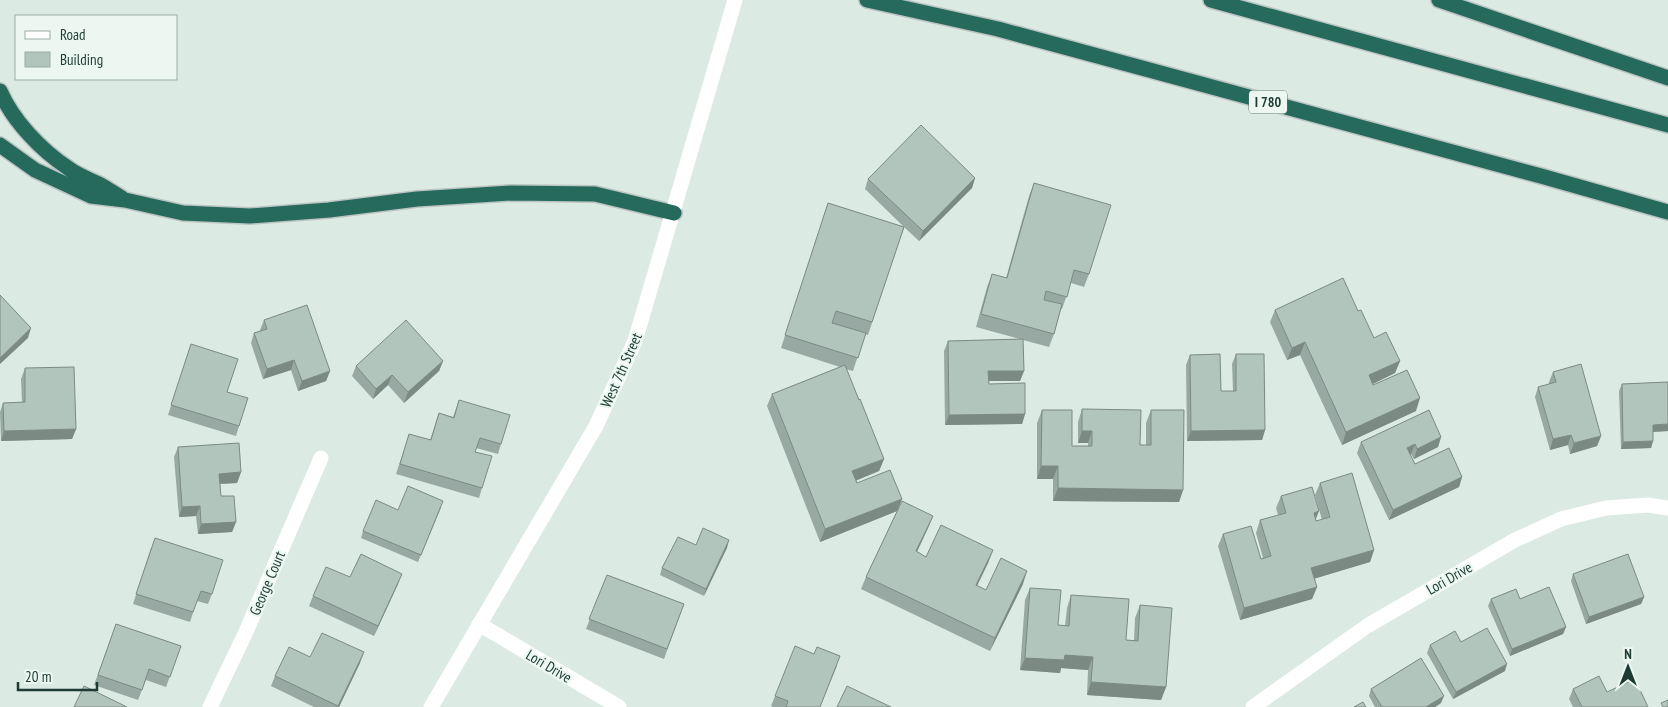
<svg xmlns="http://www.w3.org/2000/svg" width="1668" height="707" font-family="'PT Sans Narrow',sans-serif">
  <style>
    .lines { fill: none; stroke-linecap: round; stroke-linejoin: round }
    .highway-casing { stroke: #bbc4c2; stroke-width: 18 }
    .minor { stroke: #fff; stroke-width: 15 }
    .highway { stroke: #266a5c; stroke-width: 15 }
    .wall { fill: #98a9a3 }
    .shaded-wall { fill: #7c8a84 }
    .building { fill: #b1c5bd; stroke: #7c8a84 }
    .labels { text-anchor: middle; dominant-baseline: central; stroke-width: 4.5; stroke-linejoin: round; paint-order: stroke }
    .shield { fill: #ecf7f2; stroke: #5b736c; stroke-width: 1 }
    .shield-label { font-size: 14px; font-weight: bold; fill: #1d3b33 }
    .street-label { font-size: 15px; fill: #1d3b33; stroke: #ecf7f2 }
  </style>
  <rect width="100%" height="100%" fill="#dceae4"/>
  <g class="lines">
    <!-- highway casing -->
    <g class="highway-casing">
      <path id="highway" d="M867,0L998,29L1541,176L1668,212
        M1211,0L1668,125
        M1439,0L1668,78
        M0,91C13,121 41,150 68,168C77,175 88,179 99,184C106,188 114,193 122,198
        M0,145L35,170L91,196L125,200L183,213L250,216L329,210L417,199L511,193L595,194L674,213"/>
    </g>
    <!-- minor -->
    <path class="minor" d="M479,624L619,707
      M210,707L245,634L321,458
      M431,707L596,426L635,341L735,0
      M1253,707L1367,626L1515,540L1561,519L1606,508L1648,505L1668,508"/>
    <!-- highway -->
    <use href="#highway" class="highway"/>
  </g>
  <!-- wall -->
  <path class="wall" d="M975,178L972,188L919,241L904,227L868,335L865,334L853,371L846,369L859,400L884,459L879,471L856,480L857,483L902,499L897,511L933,516L928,528L917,552L926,557L993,550L988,563L977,586L986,590L1023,584L990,651L861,589L866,577L897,511L820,542L767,406L772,394L840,367L781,348L828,203L904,227L865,189L868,179Z
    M1034,183L1089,274L1084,287L1071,283L1062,309H1061L1054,334L1049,347L1023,340L1024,371L1020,381H988L989,384L1025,414L1022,424L945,425L944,351L948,341L1020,339L976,327L987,287L992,274L1006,278L1029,196Z
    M1275,310L1358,311L1374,338L1400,361L1395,373L1373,384V385L1416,411L1342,445L1300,355L1287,360L1270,322Z
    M264,320L330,371L326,381L298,391L291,370L263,379L251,343L254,333L260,331V330Z
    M191,344L227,392L239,426L236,436L168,415Z
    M1236,354L1265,430L1262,440L1187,441L1186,365L1190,355L1221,391H1233L1232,364Z
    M443,361L439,371L404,403L388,385L373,399L352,376L356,366Z
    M25,368L76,429L72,439L1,441L0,412L3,403L22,402L21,379Z
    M1553,372L1601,436L1597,446L1570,454L1568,445L1550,450L1535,397L1538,387L1549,384V382Z
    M1668,382V431L1653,432V441L1651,448L1621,449L1619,391L1622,384Z
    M459,400L501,444L498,454L476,448L475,452L482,488L479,498L396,474L409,434L430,440L439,413L453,417Z
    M1082,409L1140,445H1146V423L1151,410L1183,490L1179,502L1053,501V479H1037V423L1042,410L1072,446H1088V443H1078V422Z
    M1441,437L1438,447L1414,459L1411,454L1410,455L1415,464L1462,477L1459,487L1389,520L1357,453L1361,442Z
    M178,447L241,472L237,483L220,484L221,496L236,522L232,532L198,534L196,516L179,517L174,457Z
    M1320,483L1374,550L1370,562L1314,578L1317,587L1312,599L1240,620L1218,546L1223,534L1261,559L1263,558L1256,533L1260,520L1278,515L1276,508L1281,496L1316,520V521L1322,520L1315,495Z
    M441,508L418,562L361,538L363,531L398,510Z
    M729,540L704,596L660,575L662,568L696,545Z
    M151,548L212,594L208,604L197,601L190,622L133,604Z
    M1573,574L1644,597L1641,604L1586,624L1571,581Z
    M607,575L684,604L664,659L586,629Z
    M350,577L398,584L374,636L309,606L313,596Z
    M1030,588L1058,625L1065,626L1067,608L1071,595L1126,640H1134L1135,618L1140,605L1166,687L1161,700L1087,695L1088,670L1061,668L1060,673L1020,670L1025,600Z
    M1491,599H1520L1566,627L1563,634L1510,656L1488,606Z
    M116,624L181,646L166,687L146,680L138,700L94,685Z
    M1461,642L1505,671L1453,699L1427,653L1430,645Z
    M814,654L837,666L820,707H773L771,706L775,696Z
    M310,657L360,663L339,707H314L271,686L275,676Z
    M1371,689L1441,703L1435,707H1375L1369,696Z
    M1573,689L1607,692L1648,707H1573L1569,699Z"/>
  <!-- shaded-wall -->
  <path class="shaded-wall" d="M975,178L972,188L919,241L923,231Z
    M31,328L28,338L0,364V358Z
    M1305,342L1300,355L1287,360L1292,348Z
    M294,360L291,370L263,379L267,369Z
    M443,361L439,371L404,403L408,392Z
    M1400,361L1395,373L1364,388L1369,375Z
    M330,371L326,381L298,391L302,381Z
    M988,371H1024L1020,381H984Z
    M392,375L388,385L373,399L376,389Z
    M1420,398L1416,411L1342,445L1346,432Z
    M1025,414L1022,424L945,425L949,415Z
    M1668,424V431L1650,432L1653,425Z
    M76,429L72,439L1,441L4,431Z
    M1265,430L1262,440L1187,441L1191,431Z
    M1082,431H1092L1088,443H1078Z
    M1571,435L1568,445L1550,450L1553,439Z
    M1601,436L1597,446L1570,454L1574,443Z
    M1441,437L1438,447L1414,459L1417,449Z
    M1653,441L1651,448L1621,449L1623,442Z
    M1415,444L1411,454L1403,458L1407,448Z
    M884,459L879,471L848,484L852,471Z
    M1041,466H1058L1053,479H1037Z
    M241,472L237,483L215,484L219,474Z
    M1462,477L1459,487L1389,520L1393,510Z
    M1058,488L1183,490L1179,502L1053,501Z
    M902,499L897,511L820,542L825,529Z
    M200,506L196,516L179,517L182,507Z
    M1319,511L1314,524V513Z
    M933,516L928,528L911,564L916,551Z
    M236,522L232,532L198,534L201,524Z
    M729,540L727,548L704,596L706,589Z
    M993,550L988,563L971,598L976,585Z
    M1374,550L1370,562L1307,581L1311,568Z
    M1027,571L1023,584L990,651L995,638Z
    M402,574L398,584L374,636L378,626Z
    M1317,587L1312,599L1240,620L1244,608Z
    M1644,597L1641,604L1586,624L1589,617Z
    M1566,627L1563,634L1510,656L1512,649Z
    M364,652L360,663L339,707H338Z
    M1065,655L1093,657L1088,670L1061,668L1060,673L1020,670L1025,658Z
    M1507,664L1505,671L1453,699L1456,692Z
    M1091,682L1166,687L1161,700L1087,695Z
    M1444,696L1441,703L1435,707H1426Z"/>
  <!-- building -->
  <path class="building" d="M921,125L975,178L923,231L868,179Z
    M1034,183L1111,205L1089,274L1074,270L1067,297L1046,291L1044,300L1062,304L1054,334L981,314L992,274L1007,278Z
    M828,203L904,227L872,322L836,311L832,323L866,333L858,358L785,335Z
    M1343,278L1358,311L1361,310L1374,338L1386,332L1400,361L1369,375L1373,385L1407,370L1420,398L1346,432L1305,342L1292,348L1275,310Z
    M0,295L31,328L0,358Z
    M307,305L330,371L302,381L294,360L267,369L254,333L267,329L264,320Z
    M406,320L443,361L408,392L392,375L376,389L356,366Z
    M1023,339L1024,371H988L989,384L1025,383V414L949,415L948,341Z
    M191,344L238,359L227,392L248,398L239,426L171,405Z
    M1220,354L1221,391H1236V354H1264L1265,430L1191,431L1190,355Z
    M1581,364L1601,436L1574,443L1571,435L1553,439L1538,387L1556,382L1553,372Z
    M845,365L859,400L860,399L884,459L852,471L857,483L890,470L902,499L825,529L772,394Z
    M74,367L76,429L4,431L3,403L25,402V368Z
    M1668,382V424L1653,425V441L1623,442L1622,384Z
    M459,400L510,415L501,444L480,438L475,452L492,456L482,488L400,464L409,434L431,440L439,413L454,418Z
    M1082,409L1141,410L1140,445H1151V410H1184L1183,490L1058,488V466H1041L1042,410H1072V446H1092V431H1082Z
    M1429,410L1441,437L1417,449L1415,444L1407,448L1415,464L1449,448L1462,477L1393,510L1361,442Z
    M239,443L241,472L219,474L221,496H234L236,522L201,524L200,506L182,507L178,447Z
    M1352,473L1374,550L1311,568L1317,587L1244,608L1223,534L1251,526L1261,559L1271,556L1260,520L1286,513L1281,496L1312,487L1319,511L1314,513L1316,521L1330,517L1320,483Z
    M408,486L443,501L421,555L363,531L376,500L398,510Z
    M902,501L933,516L916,551L926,557L941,525L993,550L976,585L986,590L1001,558L1027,571L995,638L866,577Z
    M703,528L729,540L706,589L662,568L678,537L696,545Z
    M155,538L223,560L212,594L201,591L193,612L136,594Z
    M361,554L402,574L378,626L313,596L326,567L350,577Z
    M1628,554L1644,597L1589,617L1573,574Z
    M607,575L684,604L667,649L589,619Z
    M1549,587L1566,627L1512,649L1491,599L1516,589L1520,599Z
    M1030,588L1061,590L1058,625L1069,626L1071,595L1129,599L1126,640L1138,641L1140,605L1172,608L1166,687L1091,682L1093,657L1065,655L1064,660L1025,658Z
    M116,624L181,646L170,677L149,669L142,690L98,675Z
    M1487,628L1507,664L1456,692L1430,645L1455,631L1461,642Z
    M322,633L364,652L338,706L275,676L289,647L310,657Z
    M795,646L814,654L817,647L840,656L820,707H786L788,701L775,696Z
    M1421,658L1444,696L1426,707H1382L1371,689Z
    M1599,676L1607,692L1635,679L1648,707H1582L1573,689Z
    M84,686L127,707H74Z
    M847,686L891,707H837Z
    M1668,700V707H1663L1661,703Z
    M1363,702L1366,707H1354Z"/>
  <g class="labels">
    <!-- shield labels -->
    <rect class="shield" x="1249" y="90.5" width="38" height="23" rx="4"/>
    <g class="shield-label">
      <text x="1268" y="102">I 780</text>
    </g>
    <!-- street labels -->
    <g class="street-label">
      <text transform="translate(621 370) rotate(-66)">West 7th Street</text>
      <text transform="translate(1449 578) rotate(-30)">Lori Drive</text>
      <text transform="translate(267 583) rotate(-67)">George Court</text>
      <text transform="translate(549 666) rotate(31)">Lori Drive</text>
    </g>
  </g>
  <!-- legend -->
  <rect x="15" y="15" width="162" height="65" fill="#ecf7f2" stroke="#99aca6"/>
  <rect x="25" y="31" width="25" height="8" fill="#ffffff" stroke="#99aca6"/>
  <text x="60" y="40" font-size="15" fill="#1d3b33">Road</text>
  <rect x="25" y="52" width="25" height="15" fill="#b1c5bd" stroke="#99aca6"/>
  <text x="60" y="65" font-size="15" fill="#1d3b33">Building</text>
  <!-- north arrow -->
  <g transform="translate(1628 667)" stroke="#ecf7f2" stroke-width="4" paint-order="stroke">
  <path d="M0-4L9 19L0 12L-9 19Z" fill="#1d3b33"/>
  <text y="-8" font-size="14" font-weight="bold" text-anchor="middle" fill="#1d3b33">N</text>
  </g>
  <!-- scale -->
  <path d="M18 682v8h79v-8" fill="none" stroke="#1d3b33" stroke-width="2.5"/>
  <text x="25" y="682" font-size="15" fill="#1d3b33" stroke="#ecf7f2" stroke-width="4" paint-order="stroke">20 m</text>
</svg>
